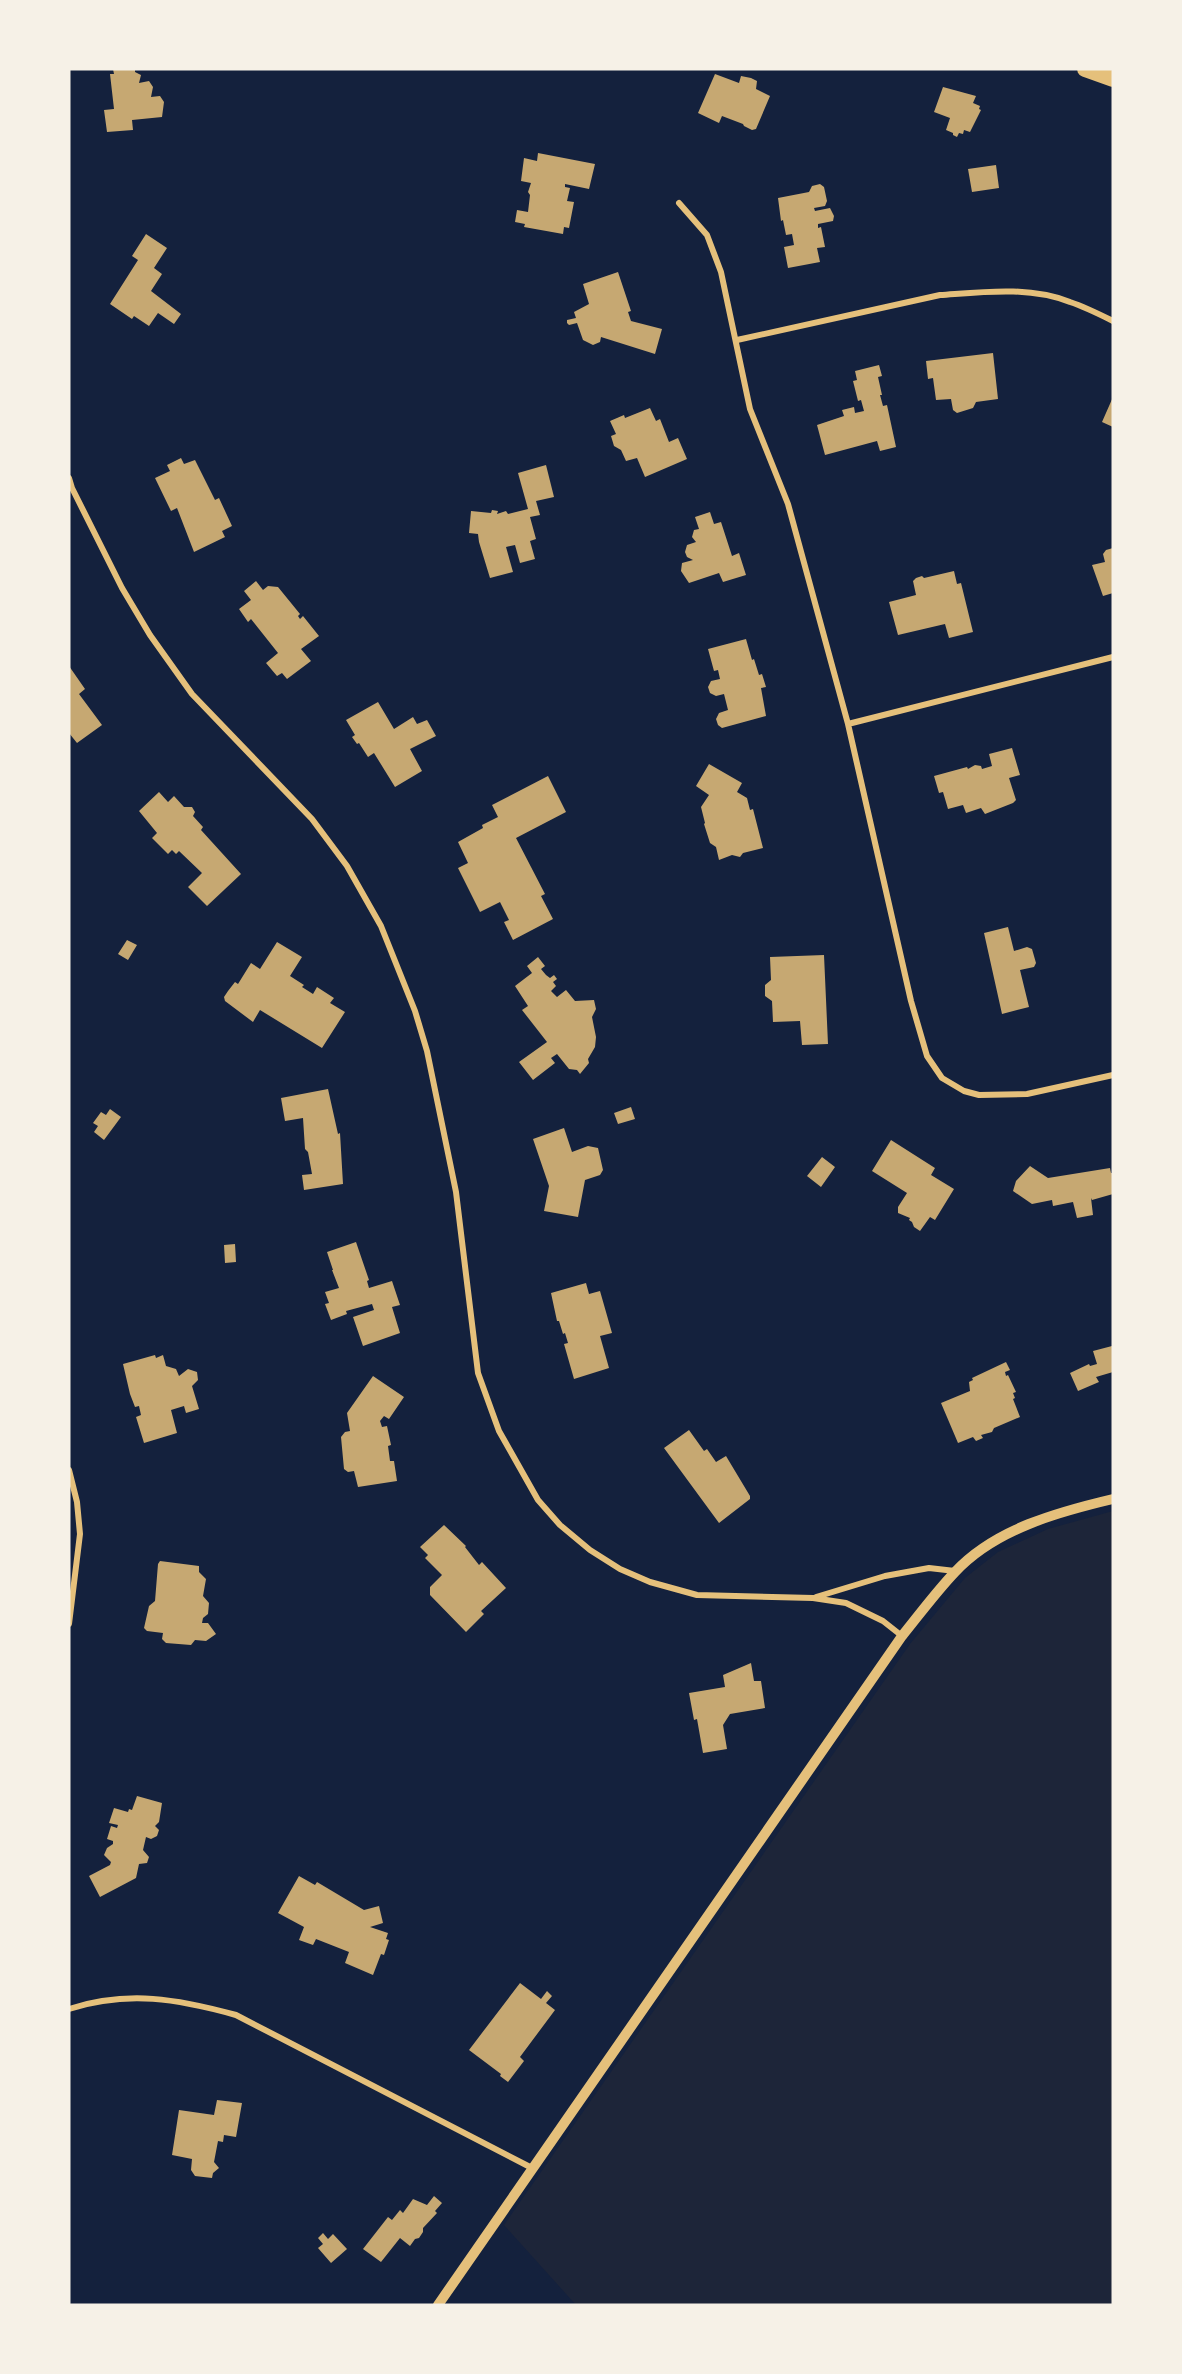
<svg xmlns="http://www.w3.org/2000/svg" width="1182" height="2374" font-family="Roboto,sans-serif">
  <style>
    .green { fill: #1d2539 }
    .building { fill: #c6a872 }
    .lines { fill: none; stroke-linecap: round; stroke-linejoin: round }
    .minor { stroke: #e5c07b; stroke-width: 6 }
    .tertiary { stroke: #e5c07b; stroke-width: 10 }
    .trunk { stroke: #e5c07b; stroke-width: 16 }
  </style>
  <rect width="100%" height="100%" fill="#14213d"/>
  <!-- green -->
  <path class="green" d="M1113,1511V2305H576L504,2225L910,1644L965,1578L998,1552L1048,1529Z"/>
  <!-- building -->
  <path class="building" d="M113,69H135V72L141,75L139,83L149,81L153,87L151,97L160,96L164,102L162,117L132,120L133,130L107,132L104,110L114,109L110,74H114Z
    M715,74L739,83L741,76L751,78L757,81L756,89L770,96L756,129L752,130L744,126L743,124L722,116L719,123L698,113Z
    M943,87L976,96L973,103L980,106L979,109L981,110L970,132L964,130L963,134L959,133L957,137L953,135V133L946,130L950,118L934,112Z
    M538,153L595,164L589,189L565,184V187L570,188L567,201L574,202L569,228L564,227L563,234L524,227L525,224L515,222L517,210L528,212L530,195L528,192L531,183L521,181L524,158L537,161Z
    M996,165L999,188L972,192L968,169Z
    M820,184L824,187L827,201L825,206L814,208L815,211L830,208L834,216L833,221L818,224V228L821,227L825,247L817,248L820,262L788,268L784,247L794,245L792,234L786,235L783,220L781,221L778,198L809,192L812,186Z
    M146,234L167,248L154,268L162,274L151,291L181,314L174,324L158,313L149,326L134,316L132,319L110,304L138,260L132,256Z
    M618,272L631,311L628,312L631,321L662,329L655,354L601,337L600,342L593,345L583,340L577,323L569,325L567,323V320L576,318L574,312L589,304L583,284Z
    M993,353L998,399L976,402L973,408L957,413L953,410L951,399L936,400L933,378L928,379L926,361Z
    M879,365L882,376L878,377L882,395H880L883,406L887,405L896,447L880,451L877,441L825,455L817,425L844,416L842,410L854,407L855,413L864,411L861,400L858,401L853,381L857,380L855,371Z
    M1113,397V427L1102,422Z
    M650,408L656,421L660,419L669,442L678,438L687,459L645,477L637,458L626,461L621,450L614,446L611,436L616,434L610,421L624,415L625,418Z
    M181,458L184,464L195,460L215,500L219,498L232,526L222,531L225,537L194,552L177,508L171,511L155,478L170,471L167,465Z
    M546,465L554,497L536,501L540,515L530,517L536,539L530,541L535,559L520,563L515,545L506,547L513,572L490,578L479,542L478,534L469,533L471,511L491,513L492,510L498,511L497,514L506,511L508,514L528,509L518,473Z
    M710,512L714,524L721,522L732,556L739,553L746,575L723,582L719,573L689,583L681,571L682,563L693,560L687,557L685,552L687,545L696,542L692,537L694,530L699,529L695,517Z
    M1113,548V593L1103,596L1092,565L1105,562L1103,554L1106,550Z
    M954,571L957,584L961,583L973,632L949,638L945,624L898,635L889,602L916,595L913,581L916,578L922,576L924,578Z
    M256,581L263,590L268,586L278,587L300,614L298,616L300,619L303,616L319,636L301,649L311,661L287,679L282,673L277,676L266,663L278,653L251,619L248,622L239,609L251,600L244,591Z
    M746,639L752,660L754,659L759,675L762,674L766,687L761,688L766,716L722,728L718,725L716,719L719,713L728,710L724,694L716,696L710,693L708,687L711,681L720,679L718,670L714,671L708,649Z
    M69,666L85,689L79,694L102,725L77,743L69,733Z
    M378,702L394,729L413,717L417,724L427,720L436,736L410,749L422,771L395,787L374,753L368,757L359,743L357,744L352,737L355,735L346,720Z
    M1012,748L1020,775L1009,778L1016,800L1013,803L985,814L981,808L966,813L963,805L948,809L943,792L939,793L934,776L967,767L968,769L975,765L981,766L982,769L992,766L989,754Z
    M709,764L742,783L737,792L747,798L750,810L753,809L763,848L743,853L740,857L732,855L719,860L716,847L710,843L704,824L705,823L701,807L709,795L696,786Z
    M548,776L566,812L516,838L545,894L541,896L553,919L513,940L504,922L509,920L500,902L480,912L458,868L468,863L458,842L483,828L482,825L498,817L492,805Z
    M159,792L168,802L174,796L184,807H192L195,812L193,816L203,827L201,830L241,874L207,906L188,887L202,873L179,851L176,854L172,850L168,854L152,838L157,833L139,811Z
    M1008,927L1014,951L1027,947L1032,949L1036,963L1034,967L1020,970L1029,1007L1002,1014L984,933Z
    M127,940L137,945L128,960L118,954Z
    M277,942L302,957L290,976L304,985L302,987L313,994L317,987L334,998L330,1003L345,1012L322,1048L260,1010L253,1022L225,1001L224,997L228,991L235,982L238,984L251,963L260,969Z
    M824,955L828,1044L802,1045L800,1021L773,1022L772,1001L765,996V985L771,980L770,957Z
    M538,957L545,966L541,969L546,975L550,978L554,975L557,979L553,982L556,986L551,991L557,997L566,990L575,1001L594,1000L596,1009L592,1017L596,1037L595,1047L588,1059L589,1063L580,1074L577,1070L569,1069L557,1054L551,1058L555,1063L533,1080L519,1062L547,1042L522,1010L528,1006L515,986L532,973L527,966Z
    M328,1089L338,1134L340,1133L343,1184L304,1190L302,1175L312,1174L308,1152L305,1149L303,1118L285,1121L281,1098Z
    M631,1107L635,1119L618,1124L614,1113Z
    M110,1109L121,1117L104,1140L94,1132L98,1126L93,1123L101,1112L106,1115Z
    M564,1128L572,1152L588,1146L598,1148L603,1170L600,1175L585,1180L578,1217L544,1211L549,1186L533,1139Z
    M891,1140L935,1168L931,1175L954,1189L935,1220L930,1217L920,1231L914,1227L912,1222L909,1220L910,1218L898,1213V1207L907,1193L872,1171Z
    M822,1157L835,1167L821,1187L807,1176Z
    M1030,1166L1048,1178L1110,1168L1111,1173H1113V1194L1092,1200L1091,1198L1093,1215L1077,1218L1073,1202L1053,1206L1052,1200L1032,1204L1013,1191L1016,1181Z
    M356,1242L369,1280L367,1281L369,1288L392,1281L400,1305L392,1307L400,1333L363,1346L353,1317L374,1310L372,1304L346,1311L347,1314L331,1320L325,1304L329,1303L325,1292L339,1288L332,1270H333L327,1252Z
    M235,1244L236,1262L225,1263L224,1245Z
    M586,1283L589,1294L600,1291L612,1333L600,1336L609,1368L574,1379L564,1344L568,1343L565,1333L563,1334L559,1321H557L551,1293Z
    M1112,1346L1113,1372L1096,1377L1099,1382L1078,1391L1070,1373L1089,1364L1090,1366L1097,1364L1093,1351Z
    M155,1355L156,1358L163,1355L166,1366L176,1369L179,1376L188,1369L197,1372L198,1380L192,1386L199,1409L186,1413L184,1406L171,1410L177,1433L144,1443L136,1417L141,1415L139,1406L135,1407L130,1394L123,1364Z
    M1006,1362L1010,1370L1005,1372L1006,1376L1008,1375L1016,1392L1013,1393L1015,1398L1013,1399L1020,1417L994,1428L992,1432L981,1435L983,1438L976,1441L973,1437L958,1443L941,1403L970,1391L969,1382L973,1380L972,1378Z
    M373,1376L404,1397L389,1419L384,1416L380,1421L382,1427L387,1426L391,1445L388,1446L390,1461H394L397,1481L358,1487L354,1471L348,1472L344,1469L341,1437L345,1432L350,1431L347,1413Z
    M689,1430L704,1451L707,1449L716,1462L726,1456L750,1496V1499L719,1523L664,1448Z
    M444,1525L466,1546L465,1547L479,1565L482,1562L506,1588L481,1611L484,1614L466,1632L430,1595V1587L442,1575L425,1558L428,1555L420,1547Z
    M160,1561L199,1566V1572L206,1579L203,1596L209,1603L208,1614L203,1618L202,1623H208L216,1634L206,1641L195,1640L191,1645L166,1643L162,1639L163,1633L147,1631L144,1628L149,1606L155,1601L158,1564Z
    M751,1663L754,1681H761L765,1708L730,1714L723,1725L727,1749L703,1753L697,1719L694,1720L689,1693L725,1687L723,1675Z
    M137,1796L162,1803L159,1822L155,1826L159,1830L157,1836L151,1839L146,1837L143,1850L149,1857L147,1863L139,1864L136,1878L100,1897L89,1876L110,1865L111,1862L104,1855L107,1848L113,1844V1841L107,1839L111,1826L117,1828L118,1825L109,1823L114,1808L128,1812L129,1809L132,1810Z
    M299,1876L315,1885L317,1882L364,1910L379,1906L383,1923L370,1927L388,1933L386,1939L389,1940L384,1955L381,1954L373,1975L345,1963L349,1952L316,1939L313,1945L299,1940L304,1927L278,1913Z
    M520,1983L541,1999L547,1991L552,1996L546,2003L555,2010L520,2057L524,2061L508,2082L500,2076L501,2074L469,2050Z
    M217,2100L242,2103L236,2137L224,2135L223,2142L218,2141L214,2162L219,2168L213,2173L212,2178L195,2176L191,2170L192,2159L172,2155L179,2110L214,2115Z
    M434,2196L442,2203L435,2211L437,2213L423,2228V2232L419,2238L415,2239L410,2246L400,2238L381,2262L363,2249L388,2217L392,2220L400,2210L403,2213L413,2199L427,2205Z
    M323,2233L328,2239L333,2234L347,2249L331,2263L318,2248L323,2244L318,2238Z"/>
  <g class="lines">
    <!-- minor -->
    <path class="minor" d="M679,203L707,235L721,272L750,409L788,504L848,724L911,1001L927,1056L942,1078L964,1091L979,1095L1027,1094L1113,1075
      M737,340L940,295C983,292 1029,286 1070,302C1085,307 1099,314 1113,321
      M69,478L72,488L122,588L150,635L192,694L312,819L347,866L381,926L415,1011L427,1051L456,1192L478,1373L499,1431L538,1500L560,1525L590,1550L620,1569L650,1582L697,1595L813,1598L846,1603L883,1621L902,1636
      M848,724L1113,657
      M69,1470L77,1502L80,1534L69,1624
      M816,1597L885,1576L929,1568L955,1571
      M69,2009C128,1990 178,1999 236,2015L532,2168"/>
    <!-- tertiary -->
    <path class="tertiary" d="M438,2305L902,1636C919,1615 936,1592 955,1572C995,1529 1058,1512 1113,1499"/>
    <!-- trunk -->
    <path class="trunk" d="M1085,69L1113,79"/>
  </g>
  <!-- border -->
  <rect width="1182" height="2374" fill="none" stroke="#f6f1e7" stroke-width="141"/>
</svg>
